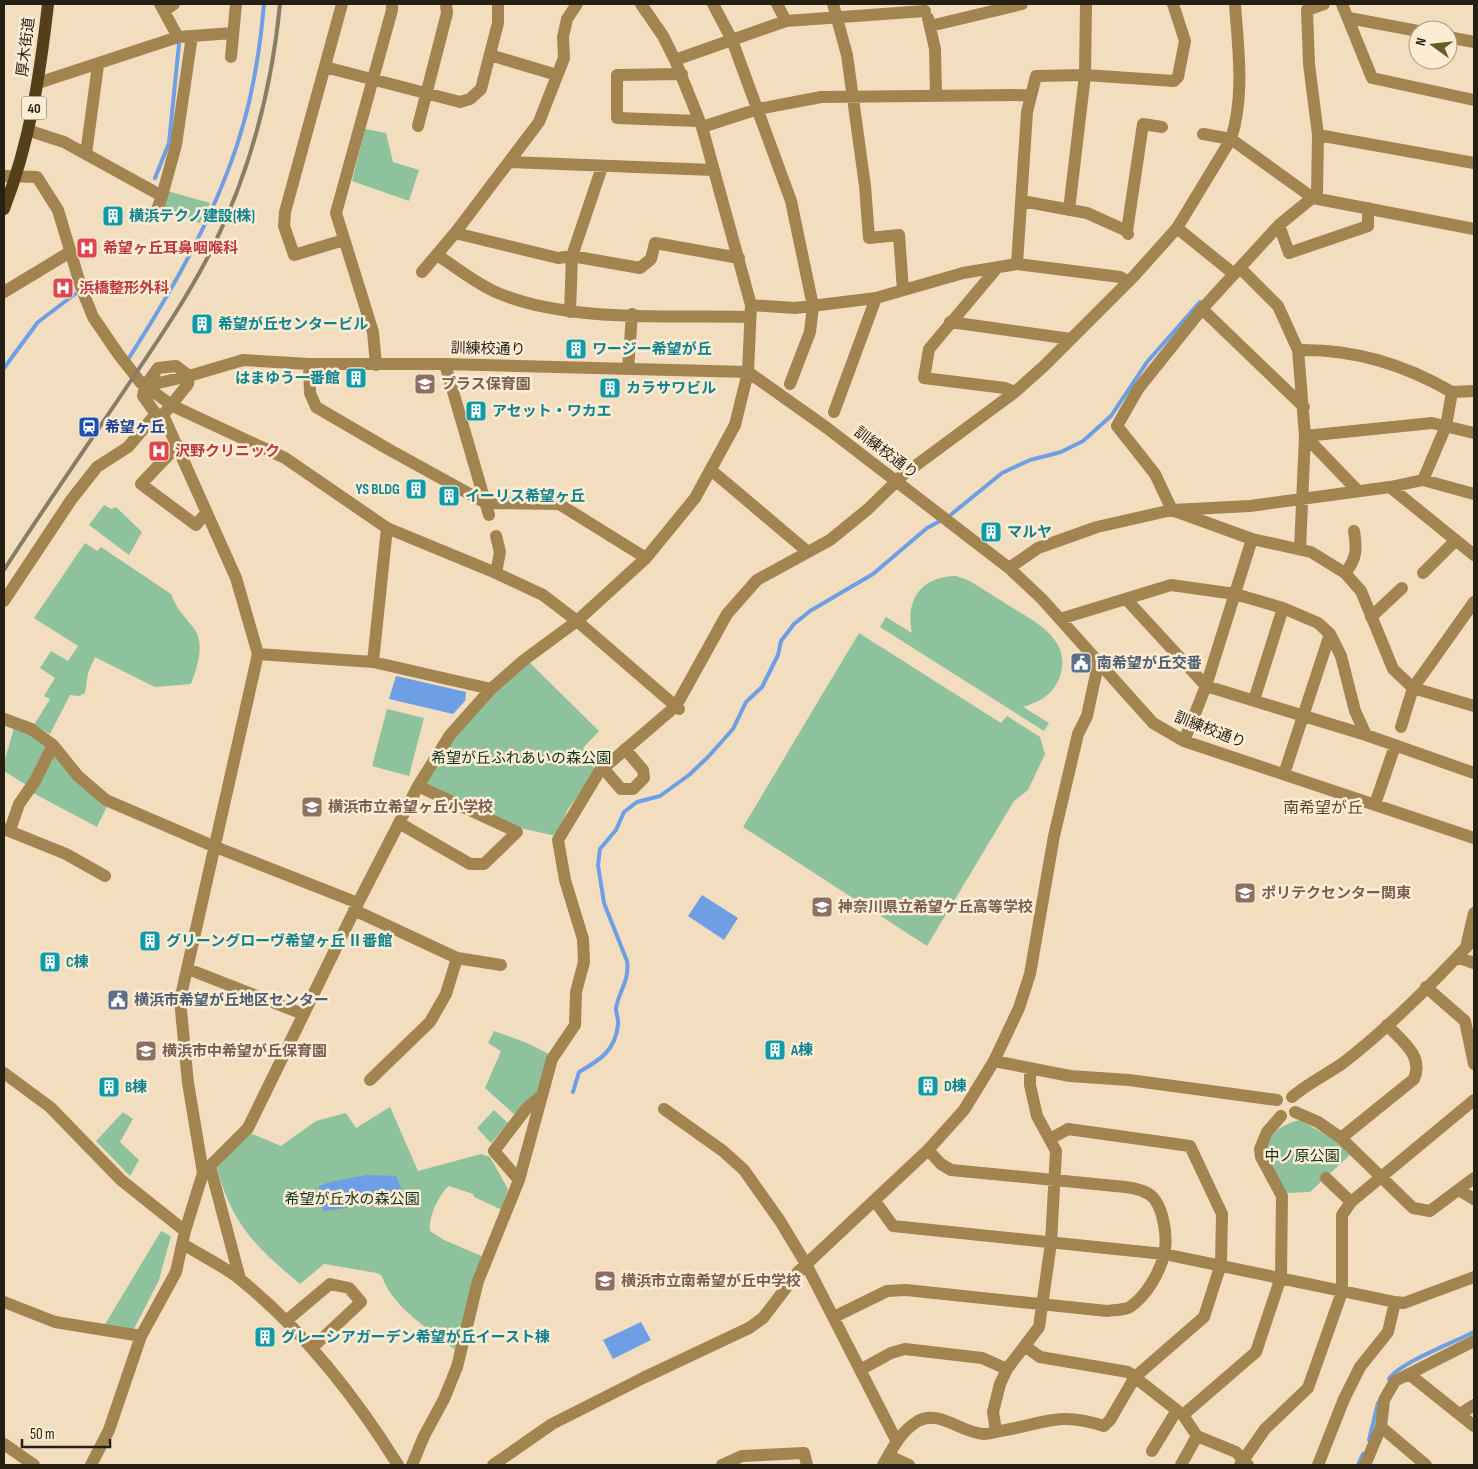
<svg xmlns="http://www.w3.org/2000/svg" width="1478" height="1469" font-family="'Sofia Sans Condensed','Noto Sans JP',sans-serif">
  <style>
    .green { fill: #8dc29c }
    .water { fill: #6e9ee3 }
    .lines { fill: none; stroke-linecap: round; stroke-linejoin: round }
    .stream { stroke: #6e9ee3; stroke-width: 4 }
    .minor { stroke: #a28450; stroke-width: 12 }
    .major { stroke: #533f1a; stroke-width: 12 }
    .rail { stroke: #8a7d68; stroke-width: 4 }
    .labels { text-anchor: middle; dominant-baseline: central; stroke-width: 5; stroke-linejoin: round; paint-order: stroke }
    .shield { fill: #fcecd3; stroke: #665c4d; stroke-width: 1 }
    .shield-label { font-size: 14px; font-weight: bold; fill: #261f13 }
    .street-label { font-size: 15px; fill: #261f13; stroke: #fcecd3 }
    .culture-label { font-size: 15px; font-weight: bold; fill: #0d838f; stroke: #fcecd3; text-anchor: start }
    .health-label { font-size: 15px; font-weight: bold; fill: #be3a42; stroke: #fcecd3; text-anchor: start }
    .education-label { font-size: 15px; font-weight: bold; fill: #785e54; stroke: #fcecd3; text-anchor: start }
    .transit-label { font-size: 15px; font-weight: bold; fill: #164399; stroke: #fcecd3; text-anchor: start }
    .service-label { font-size: 15px; font-weight: bold; fill: #4e5e75; stroke: #fcecd3; text-anchor: start }
    .park-label { font-size: 15px; fill: #0d311b; stroke: #fcecd3 }
    .neighbourhood-label { font-size: 16px; fill: #58482d; stroke: #fcecd3 }
  </style>
  <rect width="100%" height="100%" fill="#f2debf"/>
  <!-- green -->
  <path class="green" d="M365,129L386,133L393,162L419,170L409,201L352,181Z
    M167,191L210,203L200,223L161,213Z
    M104,505L111,509L116,507L142,532L129,555L89,525Z
    M85,543L97,551L101,547L171,594C176,608 184,616 193,627C206,644 197,667 191,684L155,687L95,657L88,673L85,693L79,696L70,695L50,734L34,725L50,699L44,696L55,678L40,668L51,651L68,661L78,646L34,618Z
    M956,576L968,580C983,589 997,598 1011,607C1036,622 1072,640 1060,676C1054,694 1040,702 1023,707L1049,723L1044,731L880,627L886,617L912,633C905,599 921,577 956,576Z
    M859,633L1001,723L1007,716L1040,737L1045,754L1028,790L1014,801L927,946L743,827Z
    M529,662L599,731L583,748L599,767L568,809L556,836L524,829L426,784L455,738L496,692Z
    M387,709L424,718L409,776L372,766Z
    M14,728L38,737L51,745L28,786L4,771V763Z
    M54,750L108,804L97,827L31,792Z
    M494,1031L527,1043L549,1054L535,1099L516,1116L485,1088L501,1051L488,1043Z
    M390,1107L418,1171L481,1154L490,1157L508,1189L502,1210L474,1197L473,1194L449,1186C439,1194 428,1218 430,1231L444,1240L484,1257L470,1294L455,1350C430,1329 392,1308 382,1276L377,1273L324,1264L300,1284C257,1248 232,1225 217,1168L248,1132L281,1146L316,1121L346,1113L356,1128Z
    M494,1110L508,1123L491,1143L477,1128Z
    M123,1112L133,1119L120,1142L139,1160L130,1176L96,1141Z
    M1300,1120L1340,1143L1350,1155L1310,1192L1286,1193C1280,1182 1268,1166 1266,1153C1264,1134 1285,1123 1300,1120Z
    M161,1231L171,1236L159,1280L133,1331L104,1326Z"/>
  <!-- water -->
  <path class="water" d="M396,676L466,692L465,701L453,714L389,699Z
    M702,895L738,918L724,940L688,916Z
    M367,1175L396,1176L402,1190L352,1207L324,1211L318,1201L319,1186L330,1182Z
    M641,1322L651,1340L613,1359L603,1340Z"/>
  <g class="lines">
    <!-- stream -->
    <path class="stream" d="M155,178L169,143L179,44
      M127,361C170,294 212,221 237,145C252,100 260,51 264,4
      M4,368L38,322L75,294
      M948,517L1002,473L1030,460L1061,452L1083,441L1111,416L1147,362L1200,302
      M573,1092L579,1072C600,1060 615,1051 618,1025C619,1020 616,1014 616,1009C618,992 630,981 627,961L604,903L598,865L600,849L616,830L624,812L637,802L660,796L689,775L708,757L733,729L746,702L762,687L778,655L781,641L794,624L810,611L873,574L927,528L942,520
      M1389,1379C1399,1363 1455,1342 1474,1332
      M1369,1440L1378,1403
      M1358,1465L1363,1454"/>
    <!-- minor -->
    <path class="minor" d="M160,4L178,37
      M342,4L285,212L284,226L294,255L344,240
      M713,4L732,40L791,201L813,306L810,332L790,384
      M777,4L786,21
      M833,4L847,55L865,186L869,238L899,235L903,290
      M1324,4L1307,10L1309,64L1318,135L1317,194L1279,225L1202,309L1138,389L1117,426L1155,474L1172,510L1252,539L1311,552L1345,573L1361,591L1393,669L1413,688L1474,706
      M1342,4L1372,78L1474,100
      M164,11L174,4
      M928,18L935,49L936,95
      M1349,18L1418,31
      M930,26L1022,4
      M1448,37L1474,42
      M490,55L557,75
      M231,57L236,4
      M675,60L786,21L925,11
      M325,67L460,102L470,99L481,89L498,23V4
      M682,74L617,75V118L699,121
      M38,83L178,37L233,33
      M418,126L447,13L446,4
      M702,127L758,109L821,97L1030,95
      M30,131L64,142L162,196L176,145L192,36
      M1203,134L1231,139L1313,198L1474,229
      M1318,135L1474,163
      M86,154L98,65
      M510,162L713,170
      M4,176L37,177L58,210L81,287L93,317L119,355L141,383L173,406L285,458L387,528L496,573L543,595L577,621L679,709
      M1022,201L1087,213L1127,231
      M1069,210L1085,75L1086,4
      M156,212L162,196
      M1279,225L1289,253L1368,226V208
      M1177,228L1234,274
      M455,233L558,258L572,256L640,268L651,259L655,243L739,258
      M1128,234L1127,231L1143,124L1162,127
      M437,255C456,267 476,284 498,293C567,323 675,315 750,317
      M1017,264L1027,112L1036,76L1085,75L1174,81L1178,77L1185,41L1173,4
      M997,268L929,349L924,378L1005,388L1015,392
      M1240,268L1278,306L1298,350L1305,436L1300,549
      M422,272L455,233L539,122L564,58L563,37L567,19L577,4
      M4,292L70,252
      M751,305L795,308L876,298L963,273L1017,264L1120,277L1128,281
      M1202,309L1304,407
      M570,312L572,256L602,167
      M950,322L1071,339
      M1298,350C1354,349 1403,364 1452,392L1446,426L1423,480
      M309,364L310,393L316,407L388,449L486,503L559,504L646,558
      M445,364L489,515
      M376,365L373,332L336,213L392,10V4
      M176,366L189,376L188,384L163,415L156,414L143,396L145,386L158,368Z
      M628,369L632,314
      M145,386L189,376L243,360L309,364H445L748,372L827,428L1009,568L1042,599L1153,723L1184,741L1474,838
      M1452,392L1474,391
      M834,412L876,298
      M1305,436L1432,423L1474,433
      M1305,436L1358,491
      M178,445L141,484L196,525L206,513
      M711,470L808,552
      M1390,487L1474,555
      M496,536L500,552L496,573
      M1009,568L1038,548L1097,527L1172,510L1250,506L1390,487L1423,480L1474,494
      M1345,573C1357,559 1357,548 1354,531
      M1423,573L1455,541
      M1126,599L1206,686L1366,735L1474,773
      M4,601L71,500L97,467L128,447L156,414
      M1371,617L1402,588
      M1060,619L1171,585L1235,594L1283,608L1318,623L1330,634L1341,656L1355,711L1366,735
      M258,654L373,662L491,689
      M373,662L387,528
      M1254,700L1283,608
      M4,719L31,729L53,745L35,781L19,804L10,830
      M1401,727L1413,688L1474,602
      M1184,741L1206,686L1252,539
      M53,745L78,776L106,800L213,846L358,903
      M603,768L621,789H633L644,778L643,770L625,749
      M1284,774L1330,634
      M1375,804L1395,746
      M399,823L470,864H484L517,832L418,786
      M4,829L66,854L105,876
      M354,910L457,958L501,965
      M1466,947L1474,913
      M1457,957L1474,963
      M188,969L303,1014
      M1426,987L1465,1021L1474,1064
      M994,1061L1070,1076L1129,1080L1277,1100
      M4,1073L50,1107L121,1180L185,1231
      M370,1080L430,1022L446,994L457,958
      M1292,1097C1308,1083 1326,1075 1343,1063C1390,1027 1434,982 1474,939
      M664,1109L723,1151L744,1170L780,1221L806,1264L896,1440
      M1295,1112L1318,1122L1341,1138L1413,1208L1430,1211L1474,1178
      M1341,1138L1414,1079C1424,1056 1402,1041 1387,1025
      M210,1166L240,1279
      M203,1173L248,1128L358,903L418,786L450,735L491,689L524,660L577,621L646,558L695,498L735,425L748,372L751,305L702,127L675,60L663,36L641,4
      M1326,1178L1351,1202
      M519,1180L494,1151L526,1109L542,1095
      M1459,1190L1474,1199
      M875,1201L893,1226L1164,1254L1395,1302L1404,1303L1474,1277
      M183,1244C202,1256 224,1266 241,1280C305,1332 355,1396 398,1465
      M4,1302L55,1322L141,1336
      M834,1317L887,1291L906,1290L1107,1311C1114,1310 1125,1310 1130,1307C1146,1296 1159,1274 1164,1255C1168,1239 1164,1204 1149,1194C1139,1188 1127,1187 1115,1186L951,1170L941,1164L928,1150
      M286,1321L330,1284L349,1288L361,1302L312,1348
      M1026,1347L1040,1357L1128,1372L1183,1415L1197,1436L1236,1452L1248,1465
      M860,1370L891,1353L905,1349L982,1358L1007,1369
      M1409,1374L1474,1426
      M1460,1414L1474,1405
      M1183,1415L1256,1352L1281,1277L1282,1196L1261,1157L1260,1149L1267,1132L1281,1116
      M1381,1427L1426,1465
      M996,1431L993,1412L1000,1384L1007,1369L1039,1327L1051,1243L1056,1151L1037,1116L1030,1085V1068
      M4,1444L34,1465
      M1152,1451L1177,1410
      M889,1456L909,1465
      M91,1465L109,1430L141,1336L176,1272L185,1231L203,1173L188,1083L180,1000L258,654L236,578L163,415
      M412,1465L424,1436L444,1399L457,1367L478,1281L519,1180L552,1059L575,1025L576,992L584,962L583,939L565,880L558,840L599,772L676,706L727,614L757,580L830,540L868,509L903,475L1015,392L1043,367L1135,275L1177,228L1231,139C1245,96 1238,48 1235,4
      M493,1465L552,1424L643,1378L749,1328L763,1318L798,1272L928,1150L964,1110L994,1061L1019,1008L1030,974L1054,836L1078,734L1087,716L1099,660
      M722,1465L742,1456L804,1453L807,1465
      M883,1465C893,1448 900,1432 918,1421C939,1409 961,1433 984,1434C991,1434 999,1431 1006,1430C1048,1422 1060,1412 1104,1426L1110,1420L1135,1377L1204,1317L1221,1264L1222,1214L1190,1146L1068,1129L1050,1139
      M1181,1465L1197,1436
      M1240,1465L1265,1429L1308,1388L1342,1292V1215L1351,1202L1474,1100
      M1318,1465L1344,1399L1360,1367L1388,1332L1395,1302
      M1365,1465L1381,1427L1384,1400L1395,1381L1474,1341"/>
    <!-- major -->
    <path class="major" d="M4,209C30,142 40,75 48,4"/>
    <!-- rail -->
    <path class="rail" d="M4,570C43,509 85,449 126,388C157,342 188,297 213,247C250,171 272,87 280,4"/>
  </g>
  <!-- icons -->
  <defs>
    <g id="building-square" transform="scale(1.125)"><rect x="-9" y="-9" width="18" height="18" rx="4" fill="#0f9aa8" stroke="#fcecd3"/><path d="M-4-6H4V6H1V3H-1V6H-4ZM-2.5-4.3h1.7v1.8h-1.7ZM.8-4.3h1.7v1.8H.8ZM-2.5-1h1.7V.8h-1.7ZM.8-1h1.7V.8H.8Z" fill="#fff"/></g>
    <g id="hospital-square" transform="scale(1.125)"><rect x="-9" y="-9" width="18" height="18" rx="4" fill="#e0444e" stroke="#fcecd3"/><path d="M-5-5h3v3.5h4V-5h3V5h-3V1.5h-4V5h-3Z" fill="#fff"/></g>
    <g id="school-square" transform="scale(1.125)"><rect x="-9" y="-9" width="18" height="18" rx="4" fill="#8d6e63" stroke="#fcecd3"/><path d="M0-5L7-2L0 1L-7-2ZM-4 1L0 2.5L4 1V4Q0 6-4 4Z" fill="#fff"/></g>
    <g id="station-square" transform="scale(1.125)"><rect x="-9" y="-9" width="18" height="18" rx="4" fill="#1a4fb4" stroke="#fcecd3"/><path d="M-3-6H3Q5-6 5-4V2Q5 4 3 4L4.5 6H3L1.5 4h-3L-3 6H-4.5L-3 4Q-5 4-5 2V-4Q-5-6-3-6ZM-3.5-4v3h7v-3ZM-3.5 1v1.5H-2V1ZM2 1v1.5H3.5V1Z" fill="#fff"/></g>
    <g id="civic-square" transform="scale(1.125)"><rect x="-9" y="-9" width="18" height="18" rx="4" fill="#5c6f8a" stroke="#fcecd3"/><path d="M-.6-6.5H3V-4.5H.6V-3L4-1V1h2V6H-6V1h2V-1L-.6-3ZM-1.2 2.5V6h2.4V2.5Z" fill="#fff"/></g>
  </defs>
  <g fill-rule="evenodd">
    <use href="#building-square" x="113" y="216"/>
    <use href="#hospital-square" x="87" y="248"/>
    <use href="#hospital-square" x="63" y="288"/>
    <use href="#building-square" x="202" y="324"/>
    <use href="#building-square" x="576" y="349"/>
    <use href="#building-square" x="356" y="378"/>
    <use href="#school-square" x="425" y="384"/>
    <use href="#building-square" x="610" y="388"/>
    <use href="#building-square" x="476" y="411"/>
    <use href="#station-square" x="89" y="427"/>
    <use href="#hospital-square" x="159" y="451"/>
    <use href="#building-square" x="416" y="489"/>
    <use href="#building-square" x="449" y="496"/>
    <use href="#building-square" x="991" y="532"/>
    <use href="#civic-square" x="1081" y="663"/>
    <use href="#school-square" x="312" y="807"/>
    <use href="#school-square" x="1245" y="893"/>
    <use href="#school-square" x="822" y="907"/>
    <use href="#building-square" x="150" y="941"/>
    <use href="#building-square" x="50" y="962"/>
    <use href="#civic-square" x="118" y="1000"/>
    <use href="#building-square" x="775" y="1050"/>
    <use href="#school-square" x="146" y="1051"/>
    <use href="#building-square" x="928" y="1086"/>
    <use href="#building-square" x="109" y="1087"/>
    <use href="#school-square" x="605" y="1281"/>
    <use href="#building-square" x="265" y="1337"/>
  </g>
  <g class="labels">
    <!-- shield labels -->
    <rect class="shield" x="21.5" y="96.5" width="25" height="23" rx="4"/>
    <g class="shield-label">
      <text x="34" y="108">40</text>
    </g>
    <!-- street labels -->
    <g class="street-label">
      <text transform="translate(26 47) rotate(-83)">厚木街道</text>
      <text transform="translate(488 349) rotate(1)">訓練校通り</text>
      <text transform="translate(886 453) rotate(37)">訓練校通り</text>
      <text transform="translate(1210 730) rotate(21)">訓練校通り</text>
    </g>
    <!-- culture labels -->
    <g class="culture-label">
      <text x="129" y="216">横浜テクノ建設(株)</text>
      <text x="218" y="324">希望が丘センタービル</text>
      <text x="592" y="349">ワージー希望が丘</text>
      <text x="340" y="378" text-anchor="end">はまゆう一番館</text>
      <text x="626" y="388">カラサワビル</text>
      <text x="492" y="411">アセット・ワカエ</text>
      <text x="400" y="489" text-anchor="end">YS BLDG</text>
      <text x="465" y="496">イーリス希望ヶ丘</text>
      <text x="1007" y="532">マルヤ</text>
      <text x="166" y="941">グリーングローヴ希望ヶ丘 Ⅱ番館</text>
      <text x="66" y="962">C棟</text>
      <text x="791" y="1050">A棟</text>
      <text x="944" y="1086">D棟</text>
      <text x="125" y="1087">B棟</text>
      <text x="281" y="1337">グレーシアガーデン希望が丘イースト棟</text>
    </g>
    <!-- health labels -->
    <g class="health-label">
      <text x="103" y="248">希望ヶ丘耳鼻咽喉科</text>
      <text x="79" y="288">浜橋整形外科</text>
      <text x="175" y="451">沢野クリニック</text>
    </g>
    <!-- education labels -->
    <g class="education-label">
      <text x="441" y="384">プラス保育園</text>
      <text x="328" y="807">横浜市立希望ヶ丘小学校</text>
      <text x="1261" y="893">ポリテクセンター関東</text>
      <text x="838" y="907">神奈川県立希望ケ丘高等学校</text>
      <text x="162" y="1051">横浜市中希望が丘保育園</text>
      <text x="621" y="1281">横浜市立南希望が丘中学校</text>
    </g>
    <!-- transit labels -->
    <g class="transit-label">
      <text x="105" y="427">希望ヶ丘</text>
    </g>
    <!-- service labels -->
    <g class="service-label">
      <text x="1097" y="663">南希望が丘交番</text>
      <text x="134" y="1000">横浜市希望が丘地区センター</text>
    </g>
    <!-- park labels -->
    <g class="park-label">
      <text x="521" y="758">希望が丘ふれあいの森公園</text>
      <text x="1302" y="1156">中ノ原公園</text>
      <text x="352" y="1199">希望が丘水の森公園</text>
    </g>
    <!-- neighbourhood labels -->
    <g class="neighbourhood-label">
      <text x="1323" y="808">南希望が丘</text>
    </g>
  </g>
  <!-- border -->
  <rect width="1478" height="1469" fill="none" stroke="#261f13" stroke-width="10"/>
  <!-- north arrow -->
  <g transform="translate(1433 45) rotate(285)"><circle r="24" fill="#fcecd3" stroke="#a69a86"/>
  <path d="M0-4L9 19L0 12L-9 19Z" fill="#615d29"/>
  <text y="-8" font-size="14" font-weight="bold" text-anchor="middle" fill="#261f13">N</text>
  </g>
  <!-- scale -->
  <path d="M22 1439v8h88v-8" fill="none" stroke="#261f13" stroke-width="2.5"/>
  <text x="30" y="1439" font-size="15" fill="#261f13" stroke="#fcecd3" stroke-width="4" paint-order="stroke">50 m</text>
</svg>
